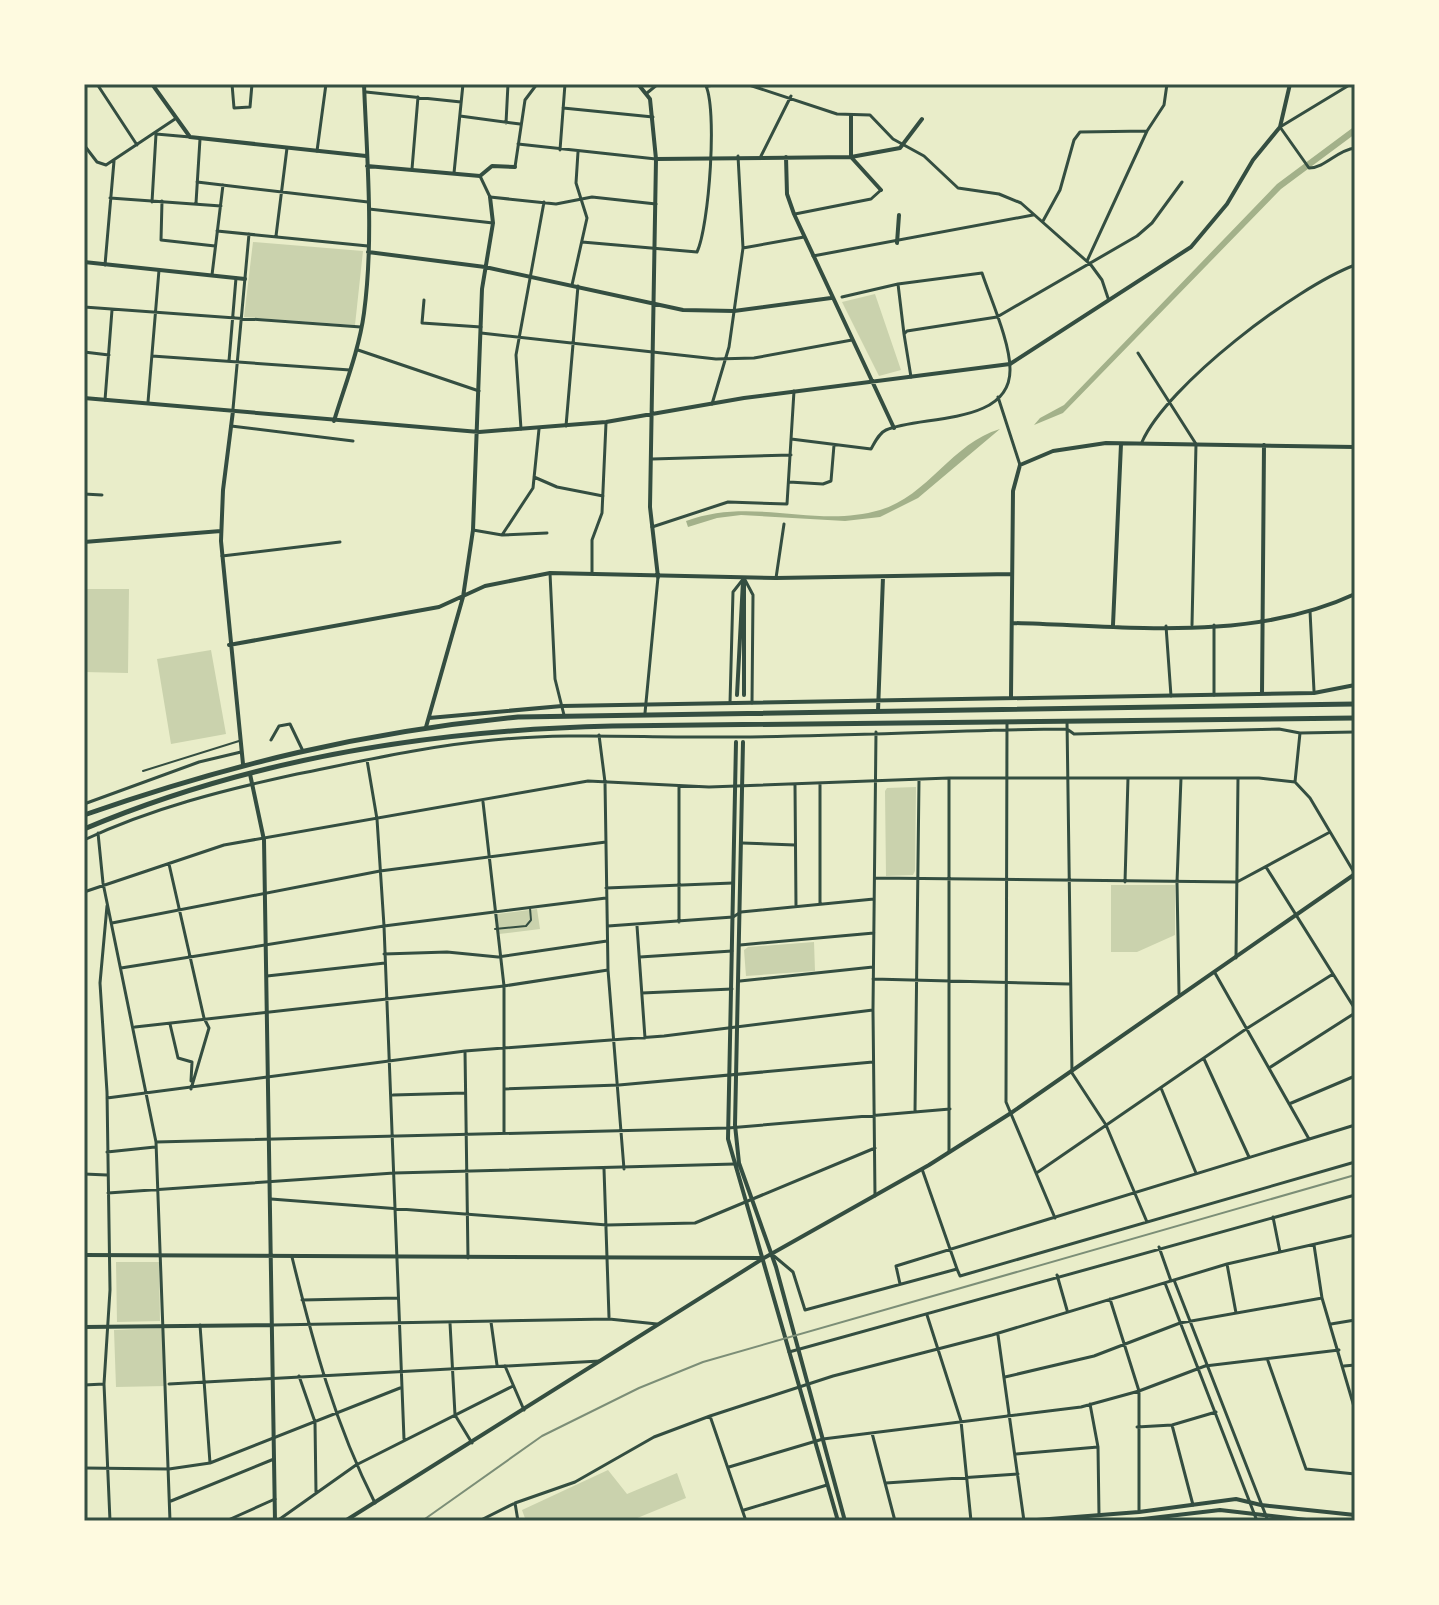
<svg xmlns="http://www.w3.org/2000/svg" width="1439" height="1605" font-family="Lora,serif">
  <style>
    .green { fill: #cad2ad }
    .water { fill: #a3b18a }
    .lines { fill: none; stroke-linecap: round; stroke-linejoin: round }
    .pedestrian { stroke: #344e41; stroke-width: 2 }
    .minor { stroke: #344e41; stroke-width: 3 }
    .tertiary { stroke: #344e41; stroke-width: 4 }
    .trunk { stroke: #344e41; stroke-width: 5 }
    .rail { stroke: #7c8e77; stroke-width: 2 }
    .neatline { fill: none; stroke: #344e41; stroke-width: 3 }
  </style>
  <rect width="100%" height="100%" fill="#e9edc9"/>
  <!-- green -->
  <path class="green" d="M253,242L363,251L355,325L244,317Z
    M875,294L901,370L879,376L842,302Z
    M84,589H129L128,673L84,672Z
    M211,650L226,734L171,744L157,659Z
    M916,787L915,871L913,875L886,876L885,791L887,788Z
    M1111,885H1175V935L1137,952H1111Z
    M537,909L540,929L499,934L497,914Z
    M814,942L815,971L746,976L744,950L748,947Z
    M116,1262H159L160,1321L117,1322Z
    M163,1328L166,1386L116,1387L114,1330Z
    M608,1470L627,1494L677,1473L686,1498L630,1521H526L522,1510Z"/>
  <!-- water -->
  <path class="water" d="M1355,126V134L1281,189L1063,413L1034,425L1040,418L1064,405L1277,184Z
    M1000,429L918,498L880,517L845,521L741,515L717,518L688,527L686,521C753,496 816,529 880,510C928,496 952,443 1000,429Z"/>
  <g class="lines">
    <!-- pedestrian -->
    <path class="pedestrian" d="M143,771L239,741
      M495,929L526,926L531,920L530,908"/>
    <!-- minor -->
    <path class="minor" d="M97,84L137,145
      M232,84L234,108L250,107L252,84
      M746,84L837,114L870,115L893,139L924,156L958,188L999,194L1021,203L1091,265L1102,280L1108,298
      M1351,84L1280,127L1309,168C1325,168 1337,150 1355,148
      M708,86L720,84
      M366,92L461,102
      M647,93L658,84
      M563,108L653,117
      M460,116L520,124
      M506,123L508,84
      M518,144L656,159
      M84,145L97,162L106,165L175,119
      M560,150L565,84
      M317,151L326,84
      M761,156L791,96
      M515,167L525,100L537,84
      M412,169L418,97
      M454,173L463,84
      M480,176L490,197L556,204L592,197L656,204
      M197,182L368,202
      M110,198L221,206
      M162,201L161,240L215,246
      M152,202L156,134L190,137
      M196,203L200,139
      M369,209L493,223
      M795,214L871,199L881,190
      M1043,221L1060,190L1074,140L1080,132L1147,131
      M217,231L368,246
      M276,236L287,148
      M582,242L697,252C709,227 718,106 705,84
      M743,248L804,237
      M813,256L1033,215
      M1087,261L1147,131L1164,105L1167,84
      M105,265L114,161
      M212,275L223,185
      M898,284L904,334
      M572,285L587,218L576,183L578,152
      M424,300L422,323L481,327
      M84,307L361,327
      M481,333L716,359L754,358L852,340
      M358,350L479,391
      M84,352L109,355
      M1138,353L1196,444L1192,625
      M152,356L350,370
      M229,361L236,278
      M911,377L904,334L907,331L997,317L1137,236L1152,223L1182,182
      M998,397L1020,465
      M105,400L112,310
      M148,402L159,270
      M712,404L729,347L743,248L738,156
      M233,409L249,234
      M231,426L353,441
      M566,426L578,286
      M521,429L516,355L544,202
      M791,439L871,449C875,442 879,433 886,430C920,415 1011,426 1010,369C1010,342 991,300 982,273L898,284L842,297
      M1142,442C1167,385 1296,287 1355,265
      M652,459L791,455
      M534,477L557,487L603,496
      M789,482L823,484L831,481L834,445
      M84,494L102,495
      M652,527L728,502L787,504L794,391
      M473,530L502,535L547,533
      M502,535L533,488L539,429
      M222,556L340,542
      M550,573L555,679L564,715
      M592,573V540L602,513L606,423
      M776,578L784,524
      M1310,611L1314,691
      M1166,626L1171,696
      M1214,695V625
      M730,703L733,592L744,578L753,595L752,703
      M645,713L658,577
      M1067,721L1072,1073L1106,1125L1147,1222
      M1007,722L1006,1102L1055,1218
      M599,735L605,782L608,970L624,1169
      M271,740L279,726L290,724L302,749
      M367,760L377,819L384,926L404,1439
      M949,778V1152
      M1295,782L1300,733L1355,732
      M795,785L796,907
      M679,786V922
      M483,802L504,986V1133
      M84,804L199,762L241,752
      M98,833L103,883L156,1142L170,1521
      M84,840C152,808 224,790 297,774C362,761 427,746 493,740C562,733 630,737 699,737C821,738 944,730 1067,729L1074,734L1279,729L1300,733
      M742,843L795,845
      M169,864L204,1018L209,1028L191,1089
      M1266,867L1355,1009
      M875,878L1237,882L1330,832
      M1125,882L1128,778
      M606,888L733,883
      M84,892L224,845L588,781L709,787L949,778H1259L1295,782L1310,798L1355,874
      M820,904V784
      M107,906L100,983L107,1092L110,1290L104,1384L110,1521
      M112,923L380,871L606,842
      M608,926L733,917L741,912L874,899
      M637,926L645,1038
      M740,945L874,933
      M384,954L447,952L498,957L607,941
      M640,957L732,951
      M1236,958L1238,778
      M121,968L384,926L606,898
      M1215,973L1309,1139
      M267,976L385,963
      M873,979L1069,984
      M740,981L873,967
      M642,993L732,989
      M1179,994L1177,882L1181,778
      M170,1024L178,1058L192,1062L191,1081
      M135,1027L504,986L608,970
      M465,1051L468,1258
      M1204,1059L1249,1157
      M1269,1068L1355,1013
      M1161,1088L1196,1173
      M504,1089L619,1085L873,1062
      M393,1095L465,1093
      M107,1098L465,1051L664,1036L873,1010
      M1289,1104L1355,1076
      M915,1112L919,780
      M156,1142L728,1128L950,1109
      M107,1152L155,1147
      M604,1169L609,1317
      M1038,1172L1246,1029L1333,974
      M84,1174L107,1175
      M108,1193L394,1173L735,1164
      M875,1196L873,1010L876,732
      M271,1199L607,1225L695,1223L875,1148
      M1273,1217L1280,1252
      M1314,1245L1322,1298L1355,1410
      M1159,1247L1171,1281
      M774,1256L793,1272L805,1310L957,1269L922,1169
      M292,1257C313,1343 335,1424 375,1503
      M1227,1264L1236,1313
      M957,1269L960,1276L1355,1162
      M1057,1275L1067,1310
      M1174,1280L1268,1521
      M1165,1283L1257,1521
      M900,1284L896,1266L1355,1125
      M1110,1299L1139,1391V1511
      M302,1300L398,1298
      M927,1315L961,1421L971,1521
      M491,1322L497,1365
      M450,1323L455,1415L472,1443
      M1331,1324L1355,1320
      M200,1325L210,1463
      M273,1325L609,1319L657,1324
      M998,1335L1024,1521
      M789,1352L1355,1195
      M1268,1361L1306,1469L1355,1474
      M505,1366L524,1410
      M1344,1366L1355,1365
      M299,1376L315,1422L316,1493
      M1005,1377L1094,1356L1180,1323L1322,1298
      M169,1384L600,1361
      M84,1385L104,1384
      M1090,1404L1098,1447L1099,1515
      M710,1416L746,1521
      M1172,1425L1193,1505
      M1137,1427L1172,1425L1216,1412
      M872,1433L895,1521
      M1016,1454L1098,1447
      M729,1467L823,1439L1081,1407L1139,1391L1205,1366L1339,1350
      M84,1468L169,1469L210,1463L400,1388
      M886,1483L1018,1474
      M171,1501L274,1459
      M515,1503L518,1521
      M744,1510L827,1485
      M226,1521L275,1499
      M277,1521L356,1465L513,1386
      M479,1521L515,1503L575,1482L654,1437L710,1416L833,1376L992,1335L1227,1264L1355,1235"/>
    <!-- tertiary -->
    <path class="tertiary" d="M152,84L190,137L366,156
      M638,84L650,99L656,159L650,507L658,577
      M84,87L88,84
      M851,116V157L881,190
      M786,157L787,194L794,214L894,428
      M656,159L851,157L900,148L922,119
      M367,166L480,176L492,166L515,167
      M897,243L899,215
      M368,252L485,267L683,310L734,311L831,298
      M84,262L245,279
      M84,398L479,432L606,422L744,398L1010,364L1191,247L1227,204L1253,160L1280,127L1290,84
      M233,411L223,490L221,541L243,764
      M334,421C345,385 359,350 364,313C374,238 367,160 364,84
      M84,542L221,531
      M744,578V695
      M1013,623C1125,626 1250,643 1355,594
      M1113,625L1121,444
      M229,645L439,607L485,586L550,573L776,578L1012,574
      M1262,694L1264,445
      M737,695L743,581
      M1011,697L1013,491L1020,465L1053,451L1106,443L1355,447
      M878,711L883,577
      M429,718L562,706L1314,693L1355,685
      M426,727L463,597L473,530L482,289L493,223L490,197
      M736,742L728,1139L838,1521
      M743,742L735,1125L739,1163L776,1267L845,1521
      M250,774L264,840L275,1521
      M84,1255L761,1258
      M84,1327L271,1325
      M345,1521L764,1258L929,1165L1011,1113L1355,874
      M1024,1521L1139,1512L1236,1499L1261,1505L1355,1515
      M1126,1521L1220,1510L1315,1521"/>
    <!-- trunk -->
    <path class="trunk" d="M84,815C231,764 363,732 518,717L1355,704
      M84,829C249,759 434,730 612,726L1355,718"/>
    <!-- rail -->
    <path class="rail" d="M422,1521L542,1436L639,1388L703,1362L1355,1175"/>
  </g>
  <!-- border -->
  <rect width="1439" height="1605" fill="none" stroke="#fefae0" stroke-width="172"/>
  <rect x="86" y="86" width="1267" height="1433" class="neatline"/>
</svg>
